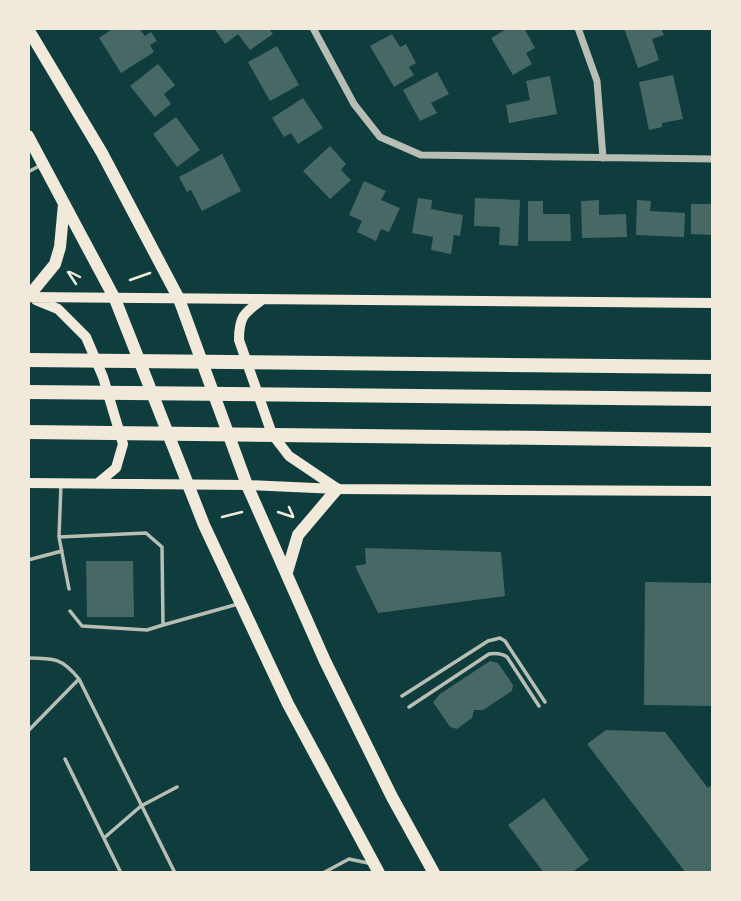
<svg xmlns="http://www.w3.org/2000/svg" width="741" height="901" font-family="'Exo 2',sans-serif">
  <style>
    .building { fill: #486865 }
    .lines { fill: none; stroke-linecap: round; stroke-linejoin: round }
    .path { stroke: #f1e9da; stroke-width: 2.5 }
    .service { stroke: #b8beb3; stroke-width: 3.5 }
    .minor { stroke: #b8beb3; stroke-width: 7 }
    .secondary { stroke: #f1e9da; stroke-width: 10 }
    .primary { stroke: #f1e9da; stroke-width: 12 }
    .motorway { stroke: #f1e9da; stroke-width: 14 }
  </style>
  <rect width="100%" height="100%" fill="#0f3d3e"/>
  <!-- building -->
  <path class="building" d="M114,28H139L145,36L151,32L157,41L150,45L154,52L121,73L99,38Z
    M214,28H268L273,34L250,50L238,34L225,44Z
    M508,28H524L535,48L526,53L532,64L513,75L491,38Z
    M624,28H661L664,35L652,39L659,60L638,68Z
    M392,34L400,47L406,44L416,63L409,67L414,75L394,87L370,46Z
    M277,46L299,85L270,101L248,62Z
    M158,64L175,85L164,94L171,104L155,117L130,86Z
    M437,72L449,94L431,103L437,113L420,121L403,90Z
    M673,75L683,119L662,123V127L649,130L639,82Z
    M550,76L557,114L509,123L506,105L530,100L526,81Z
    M303,98L323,128L298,144L291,133L284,137L272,118Z
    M176,117L200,150L177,167L153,134Z
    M330,146L346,164L341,170L351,180L330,199L303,171Z
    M222,154L241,191L202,211L191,190L187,192L179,177Z
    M364,181L386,191L381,200L400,208L389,232L381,229L376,241L357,232L362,221L349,215Z
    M418,198L432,200L431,209L463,215L460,236L454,235L451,254L431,250L433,237L412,233Z
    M475,198L520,200L518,246L499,245L500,227L474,226Z
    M599,200V215L626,214L627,237L582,238L581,201Z
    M637,200L651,201L650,211L685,213L684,237L636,235Z
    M528,201H543V214H570L571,241H528Z
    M691,204H713V235L691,234Z
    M365,548L501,552L505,596L378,613L355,566L366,564Z
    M86,561H133L134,617H87Z
    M645,582L713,583V706L644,705Z
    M490,661L498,663L513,685L512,691L483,710H474L472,718L457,729L450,727L433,702L440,694Z
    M606,730L665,732L708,788L713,784V873H686L587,744Z
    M544,798L589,860L571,873H544L508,825Z"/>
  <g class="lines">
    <!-- path -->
    <path class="path" d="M68,272L76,284
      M70,272L80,277
      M130,280L150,273
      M289,507L293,516
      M278,512L293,517
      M222,517L242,512"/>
    <!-- service -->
    <path class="service" d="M28,172L41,165
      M61,484L59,537L69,589
      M59,537L146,533L162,547L163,625L238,604
      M28,560L62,551
      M70,611L82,626L147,630L163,625
      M28,658C54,658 62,658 79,679L175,873
      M402,696L488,641L500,638L505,641L545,702
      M409,707L489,654C496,653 501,653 507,657L539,706
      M28,731L79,679
      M65,759L121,873
      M104,838L141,806L177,787
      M323,873L349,859L368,863"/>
    <!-- minor -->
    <path class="minor" d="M313,28L354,104L380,137L421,155L713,159
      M578,28L597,81L603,158"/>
    <!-- secondary -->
    <path class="secondary" d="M28,297L713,303
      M263,299C244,313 239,316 239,340L272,434L289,456L335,487
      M36,300L58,309L86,337L103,377L123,444L116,468L98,483
      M28,483L247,485L337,489L713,491"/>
    <!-- primary -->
    <path class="primary" d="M28,29L102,153L179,299L247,485L325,661L392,797L434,873
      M28,136L115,299L204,525L288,704L379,873
      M28,297L55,264L60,247L64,204
      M287,572L298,535L337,489"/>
    <!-- motorway -->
    <path class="motorway" d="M28,360L713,367
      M28,392L713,399
      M28,432L713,440"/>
  </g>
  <!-- border -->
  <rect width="741" height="901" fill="none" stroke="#f1e9da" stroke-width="60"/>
</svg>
